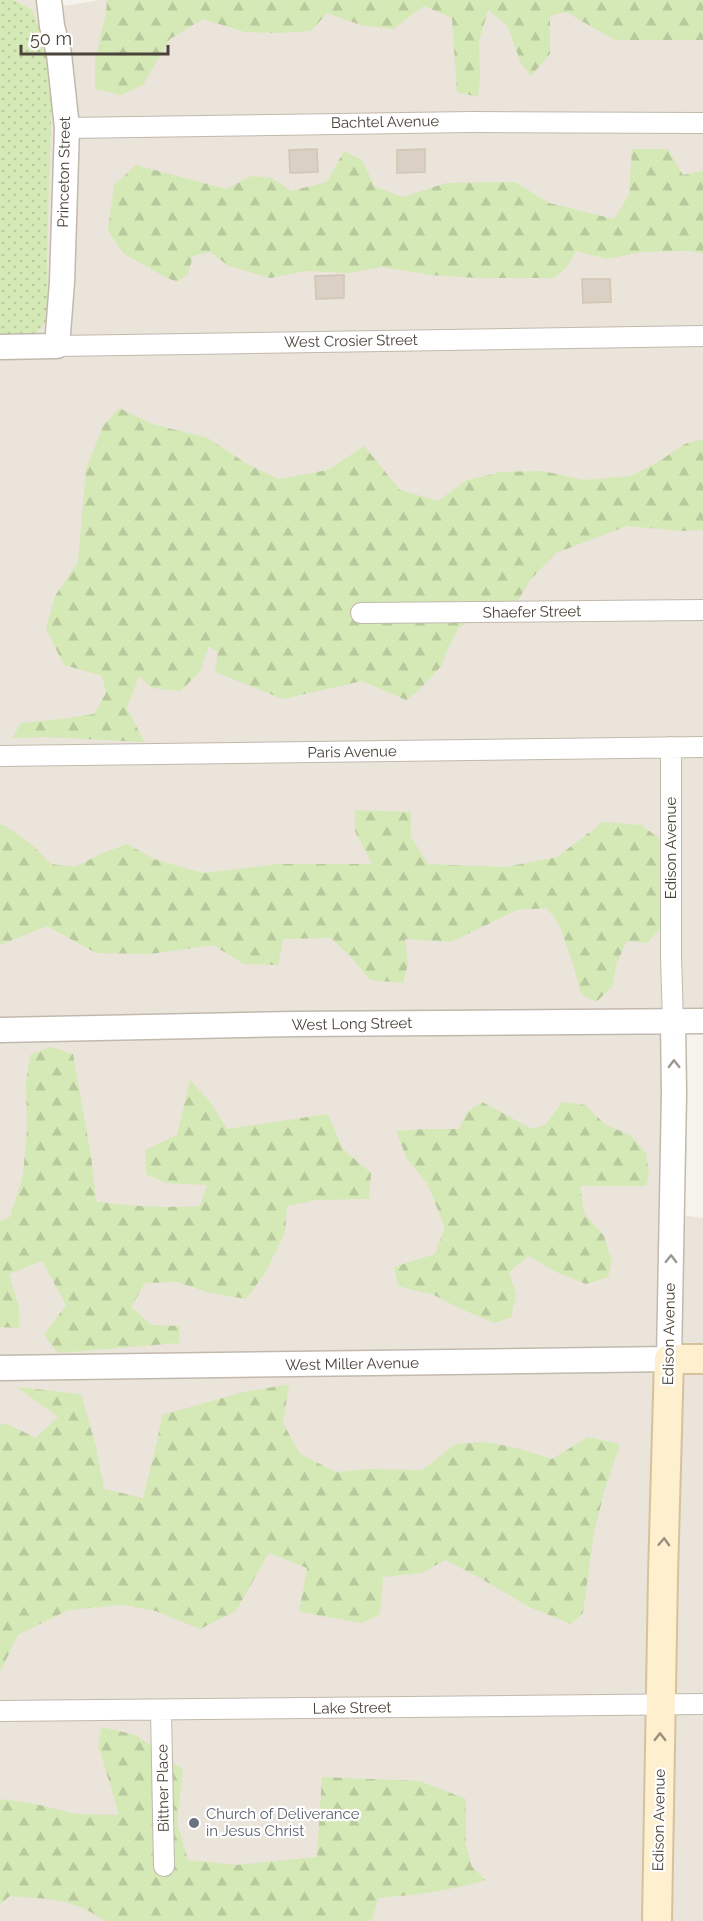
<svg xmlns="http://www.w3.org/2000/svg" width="703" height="1921" font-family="Raleway,sans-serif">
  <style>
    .residential { fill: #eae4da }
    .grass { fill: url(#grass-dots) }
    .forest { fill: url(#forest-firs) }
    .building { fill: #dbd0c4; stroke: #d2c5b4; stroke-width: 1.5 }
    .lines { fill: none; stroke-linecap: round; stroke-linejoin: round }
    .minor-casing { stroke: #c2b9ae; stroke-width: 22 }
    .tertiary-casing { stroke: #c2b9ae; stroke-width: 27 }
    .secondary-casing { stroke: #d5c29c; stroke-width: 32 }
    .minor { stroke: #fff; stroke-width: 20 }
    .tertiary { stroke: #fff; stroke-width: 24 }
    .secondary { stroke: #feefce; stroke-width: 28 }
    .oneway { stroke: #9c9892 }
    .oneway2 { stroke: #9c907c }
    .worship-dot { fill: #6b7280; stroke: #fff; stroke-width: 2 }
    .labels { text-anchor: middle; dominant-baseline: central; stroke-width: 4.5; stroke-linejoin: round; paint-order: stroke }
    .street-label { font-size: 15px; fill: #4b4339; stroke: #fff }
    .worship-label { font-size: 15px; fill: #5b616d; stroke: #fff; text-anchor: start }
  </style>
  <defs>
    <pattern id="grass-dots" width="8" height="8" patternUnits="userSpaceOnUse" patternTransform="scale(1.5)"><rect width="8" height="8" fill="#d5e9b6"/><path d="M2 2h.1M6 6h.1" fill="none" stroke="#b8c99d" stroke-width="1.8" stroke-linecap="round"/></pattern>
    <pattern id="forest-firs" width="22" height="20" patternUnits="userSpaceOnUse" patternTransform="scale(1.5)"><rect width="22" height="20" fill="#d5e9b6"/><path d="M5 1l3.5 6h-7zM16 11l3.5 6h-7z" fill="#b8c99d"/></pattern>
  </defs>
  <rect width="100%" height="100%" fill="#f6f2ec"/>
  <!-- residential -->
  <path class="residential" d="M0,0H49L50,8L101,0H703V1021L674,1022L672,1214L703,1218V1921H0Z"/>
  <!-- grass -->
  <path class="grass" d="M0,0H13L32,10L41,34L52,83L47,260L48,319L32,338L0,339Z"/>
  <!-- forest -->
  <path class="forest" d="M107,0H703V40H615L566,12L550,16V54L531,76L521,63L507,25L488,10L479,41L480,81L478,97L457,92L452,18L424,6L393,29L361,25L327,13L311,31L275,33L245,32L203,19L170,39L143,85L121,95L95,89V59L106,14Z
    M632,149H668L683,175L703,171V253L689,251L641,252L607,259L576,251L566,268L554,278H476L432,275L381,267L349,273L306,271L270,278L229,266L210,252L193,256L188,274L178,282L167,278L124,254L108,231L114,185L136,165L226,189L251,176L272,178L291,191L327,182L344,151L362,160L375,187L403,197L446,183L515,182L549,203L614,219L629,195Z
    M119,408L152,424L208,438L247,464L279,479L328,470L364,446L400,490L438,501L467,480L501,472L543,471L583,480L631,476L658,462L685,444L703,439V530L681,531L627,526L556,553L531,579L517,602L459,627L447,651L442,665L419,690L406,700L362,681L283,699L215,672L218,652L209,646L200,671L181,691L152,688L139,676L127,708L144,742L47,737L12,738L21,723L61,719L94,714L106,693L102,676L64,665L46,629L55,596L78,562L86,469L103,426Z
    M355,810L411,812V837L428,864L506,867L557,857L603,822L641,825L660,839L663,924L648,943L627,941L617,962L612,987L596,1002L581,994L572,961L559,924L547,908L517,910L451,942L405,939L408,964L403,983L370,980L351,957L331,938L283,939L278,965L244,964L213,945L150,954L96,953L47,926L0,945V825H4L32,845L51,864L75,867L101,854L127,844L154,859L203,873L278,864H372L355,831Z
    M51,1047L73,1054L91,1156L96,1201C130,1207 165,1208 200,1206L207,1185L166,1183L146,1174L145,1150L177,1135L190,1080L210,1102L227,1129L328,1114L343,1149L371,1173L369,1199L316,1200L287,1206L285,1233L265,1273L246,1299L207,1292L177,1282L145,1283L131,1307L152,1325L179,1326V1343L58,1353L44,1335L66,1305L42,1261L9,1274L19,1307V1328L0,1327V1221L10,1217L23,1175L27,1130L26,1080L31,1054Z
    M482,1102L532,1129L545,1125L562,1102L585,1105L606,1125L630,1135L646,1153L649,1175L646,1186H580L584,1213L604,1236L612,1261L608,1277L586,1284L556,1272L529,1256L509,1272L516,1295L511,1317L495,1323L461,1309L434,1295L398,1286L394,1267L435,1254L445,1227L427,1183L407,1159L396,1131L425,1129H459L467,1112Z
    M289,1384L283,1423L300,1454L336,1472L369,1469L422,1470L456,1444L484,1442L513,1447L552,1459L588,1437L620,1444L604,1492L594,1533L583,1613L571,1624L527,1606L482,1579L445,1560L422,1573L383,1577L380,1614L362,1623L299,1612L307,1568L269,1553L236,1611L200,1629L156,1611L123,1605L68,1610L18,1635L0,1672V1425L5,1423L36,1438L58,1417L17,1387L81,1394L96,1447L104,1489L143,1498L157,1442L162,1415L240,1393Z
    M102,1727L136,1735L183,1770L177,1823L188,1860L236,1865L317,1857L322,1777L420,1781L466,1799V1845L472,1867L486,1880C450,1891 415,1895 378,1898L372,1920L369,1921H105C73,1898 48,1899 10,1896L0,1904V1799L35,1804L77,1814L119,1815L98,1744Z"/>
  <!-- building -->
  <path class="building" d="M317,149L318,172L290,173L289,150Z
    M425,149V172L397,173V150Z
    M344,275V298L316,299L315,276Z
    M582,279H610L611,302L583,303Z"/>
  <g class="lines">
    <!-- minor casing -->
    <g class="minor-casing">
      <path id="minor" d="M67,128L472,122L703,123
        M57,346L703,336
        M361,613L703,610
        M671,747V957L673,1022
        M0,756L703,747
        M161,1710L164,1866
        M0,1711L703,1704"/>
    </g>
    <!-- tertiary casing -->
    <g class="tertiary-casing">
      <path id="tertiary" d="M0,347L57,346L62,282L67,128L59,54L52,26L49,0
        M0,1030L295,1024L703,1021
        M0,1368L669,1359L674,1094L673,1022"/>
    </g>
    <!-- secondary casing -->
    <g class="secondary-casing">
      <path id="secondary" d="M657,1921L663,1575L669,1359H703"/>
    </g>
    <!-- minor -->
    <use href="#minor" class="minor"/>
    <!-- tertiary -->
    <use href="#tertiary" class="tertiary"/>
    <!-- secondary -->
    <use href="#secondary" class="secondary"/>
  </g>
  <!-- one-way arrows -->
  <defs><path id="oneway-chevron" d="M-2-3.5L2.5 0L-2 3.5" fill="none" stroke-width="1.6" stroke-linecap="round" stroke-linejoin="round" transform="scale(1.5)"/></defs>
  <g class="oneway">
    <use href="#oneway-chevron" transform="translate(674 1064) rotate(-91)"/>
    <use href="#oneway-chevron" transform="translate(671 1259) rotate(-89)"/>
  </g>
  <g class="oneway2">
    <use href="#oneway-chevron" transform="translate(664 1542) rotate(-87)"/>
    <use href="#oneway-chevron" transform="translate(660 1737) rotate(-89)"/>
  </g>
  <!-- markers -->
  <circle class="worship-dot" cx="194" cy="1823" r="6"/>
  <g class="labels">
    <!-- street labels -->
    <g class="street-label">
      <text transform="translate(385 122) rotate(-1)">Bachtel Avenue</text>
      <text transform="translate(64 172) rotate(-89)">Princeton Street</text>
      <text transform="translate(351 341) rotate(-1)">West Crosier Street</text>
      <text transform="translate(532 612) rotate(-1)">Shaefer Street</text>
      <text transform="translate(352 752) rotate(-1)">Paris Avenue</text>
      <text transform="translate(671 848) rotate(-90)">Edison Avenue</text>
      <text transform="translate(352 1024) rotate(-1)">West Long Street</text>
      <text transform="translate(669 1334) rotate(-89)">Edison Avenue</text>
      <text transform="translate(352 1364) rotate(-1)">West Miller Avenue</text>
      <text transform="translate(352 1708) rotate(-1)">Lake Street</text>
      <text transform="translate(163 1788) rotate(-91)">Bittner Place</text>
      <text transform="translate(659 1820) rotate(-89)">Edison Avenue</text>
    </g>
    <!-- worship labels -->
    <g class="worship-label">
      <text x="206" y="1814">Church of Deliverance<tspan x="206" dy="17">in Jesus Christ</tspan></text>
    </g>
  </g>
  <!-- scale -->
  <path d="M21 45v9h147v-9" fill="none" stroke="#4b4339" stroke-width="3"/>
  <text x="30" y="45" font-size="18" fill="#4b4339" stroke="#ffffff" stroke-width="4.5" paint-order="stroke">50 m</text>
</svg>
